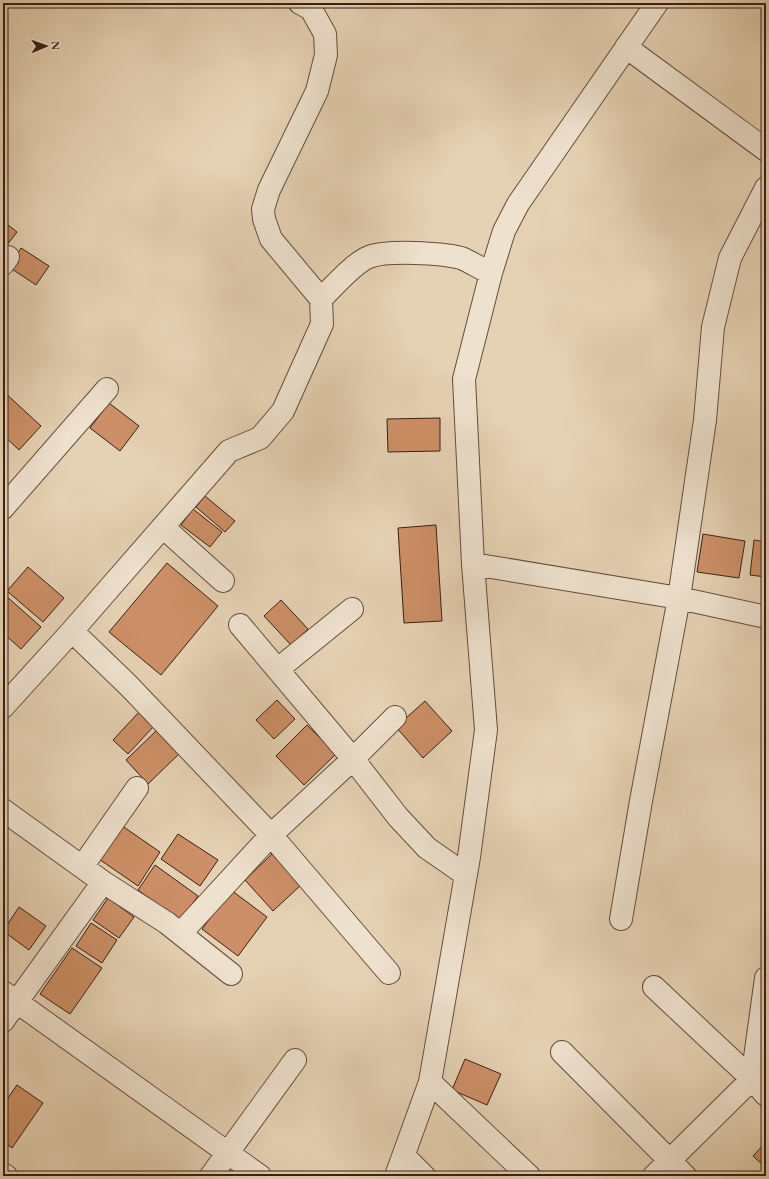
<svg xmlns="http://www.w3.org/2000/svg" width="769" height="1179" font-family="'EB Garamond',serif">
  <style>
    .building { fill: #cd8f67; stroke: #3b1f15 }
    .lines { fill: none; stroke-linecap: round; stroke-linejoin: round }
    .minor-casing { stroke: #664c3c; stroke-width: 24 }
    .minor { stroke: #eee1ce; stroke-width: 22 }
  </style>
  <rect width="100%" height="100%" fill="#e5d1b3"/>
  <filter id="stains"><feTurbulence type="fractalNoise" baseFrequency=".005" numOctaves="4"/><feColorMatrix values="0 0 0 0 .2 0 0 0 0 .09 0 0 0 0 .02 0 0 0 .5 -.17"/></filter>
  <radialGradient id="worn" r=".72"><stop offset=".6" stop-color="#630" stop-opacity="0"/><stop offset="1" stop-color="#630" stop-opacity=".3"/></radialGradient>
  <!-- building -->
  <path class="building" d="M3,221L17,232L3,250Z
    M21,248L49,266L36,285L9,267Z
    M3,391L41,426L19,450L3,435Z
    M109,403L139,426L120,451L90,428Z
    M440,418V451L388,452L387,419Z
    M205,496L235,521L225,532L196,507Z
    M193,509L222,532L210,547L181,525Z
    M436,525L442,621L404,623L398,528Z
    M703,534L745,541L739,578L697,572Z
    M754,540L766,542V577L750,575Z
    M167,563L218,606L161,675L109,632Z
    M28,567L64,598L43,622L7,591Z
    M5,595L41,627L21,649L3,633V597Z
    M281,600L308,629L291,645L264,616Z
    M277,700L295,719L274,739L256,720Z
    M425,701L452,731L423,758L396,727Z
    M139,712L154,726L128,754L113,740Z
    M307,725L336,754L304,785L276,756Z
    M157,730L180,753L148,784L126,760Z
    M118,823L160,852L138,886L96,857Z
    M178,834L218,860L200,886L161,859Z
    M272,854L301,885L273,911L245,880Z
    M155,865L198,896L180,921L138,890Z
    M231,890L267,917L238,956L202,929Z
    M108,898L134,917L119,938L93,920Z
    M19,907L46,926L29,950L3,931Z
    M91,923L117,940L102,963L76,946Z
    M72,948L102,968L70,1014L40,994Z
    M465,1059L501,1074L487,1105L452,1090Z
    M17,1085L43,1103L12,1148L3,1141V1105Z
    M766,1142V1168L753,1156Z"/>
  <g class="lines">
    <!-- minor casing -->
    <g class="minor-casing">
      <path id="minor" d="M626,47L766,150
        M3,264L8,257
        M321,299C332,288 355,262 369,257C387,250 442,253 461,258C471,262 481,269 491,273
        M3,508L107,389
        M163,527L223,581
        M473,564L679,598L766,617
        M240,625L353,759L398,817L427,848L466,875
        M72,631L129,686L271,835L389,973
        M278,669L352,609
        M3,707L72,631L229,451L260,438L283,411L322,324L321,299L271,239L264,219L263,209L269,190L317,91L326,55L325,34L311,9L300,3
        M3,810L103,882L167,923L231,974
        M82,867L137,788
        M621,919L641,801L679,598L705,420L713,327L730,258L766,188
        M181,933L271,835L353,759L395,717
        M654,987L752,1079L766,1095
        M3,992L260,1176
        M3,1021L103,882
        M562,1052L685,1176
        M430,1082L529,1176
        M404,1156L424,1176
        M3,1174L6,1176
        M211,1176L295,1060
        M396,1176L430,1082L469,857L486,730L473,564L464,379L491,273L504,231L518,204L657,3
        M654,1176L752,1079L766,978"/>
    </g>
    <!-- minor -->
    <use href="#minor" class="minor"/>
  </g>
  <!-- margin -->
  <rect width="769" height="1179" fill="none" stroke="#e5d1b3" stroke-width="16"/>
  <rect x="4" y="4" width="761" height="1171" fill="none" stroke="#3b1f15" stroke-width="2"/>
  <rect x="8" y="8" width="753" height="1163" fill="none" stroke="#3b1f15"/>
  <!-- north arrow -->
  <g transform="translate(46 46) rotate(88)" stroke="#eee1ce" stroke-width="3" paint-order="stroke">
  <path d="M0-3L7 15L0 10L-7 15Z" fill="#3b1f15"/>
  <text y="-6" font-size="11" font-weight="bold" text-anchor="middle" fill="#3b1f15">N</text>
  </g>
  <rect width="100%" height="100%" filter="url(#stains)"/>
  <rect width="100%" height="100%" fill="url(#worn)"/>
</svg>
